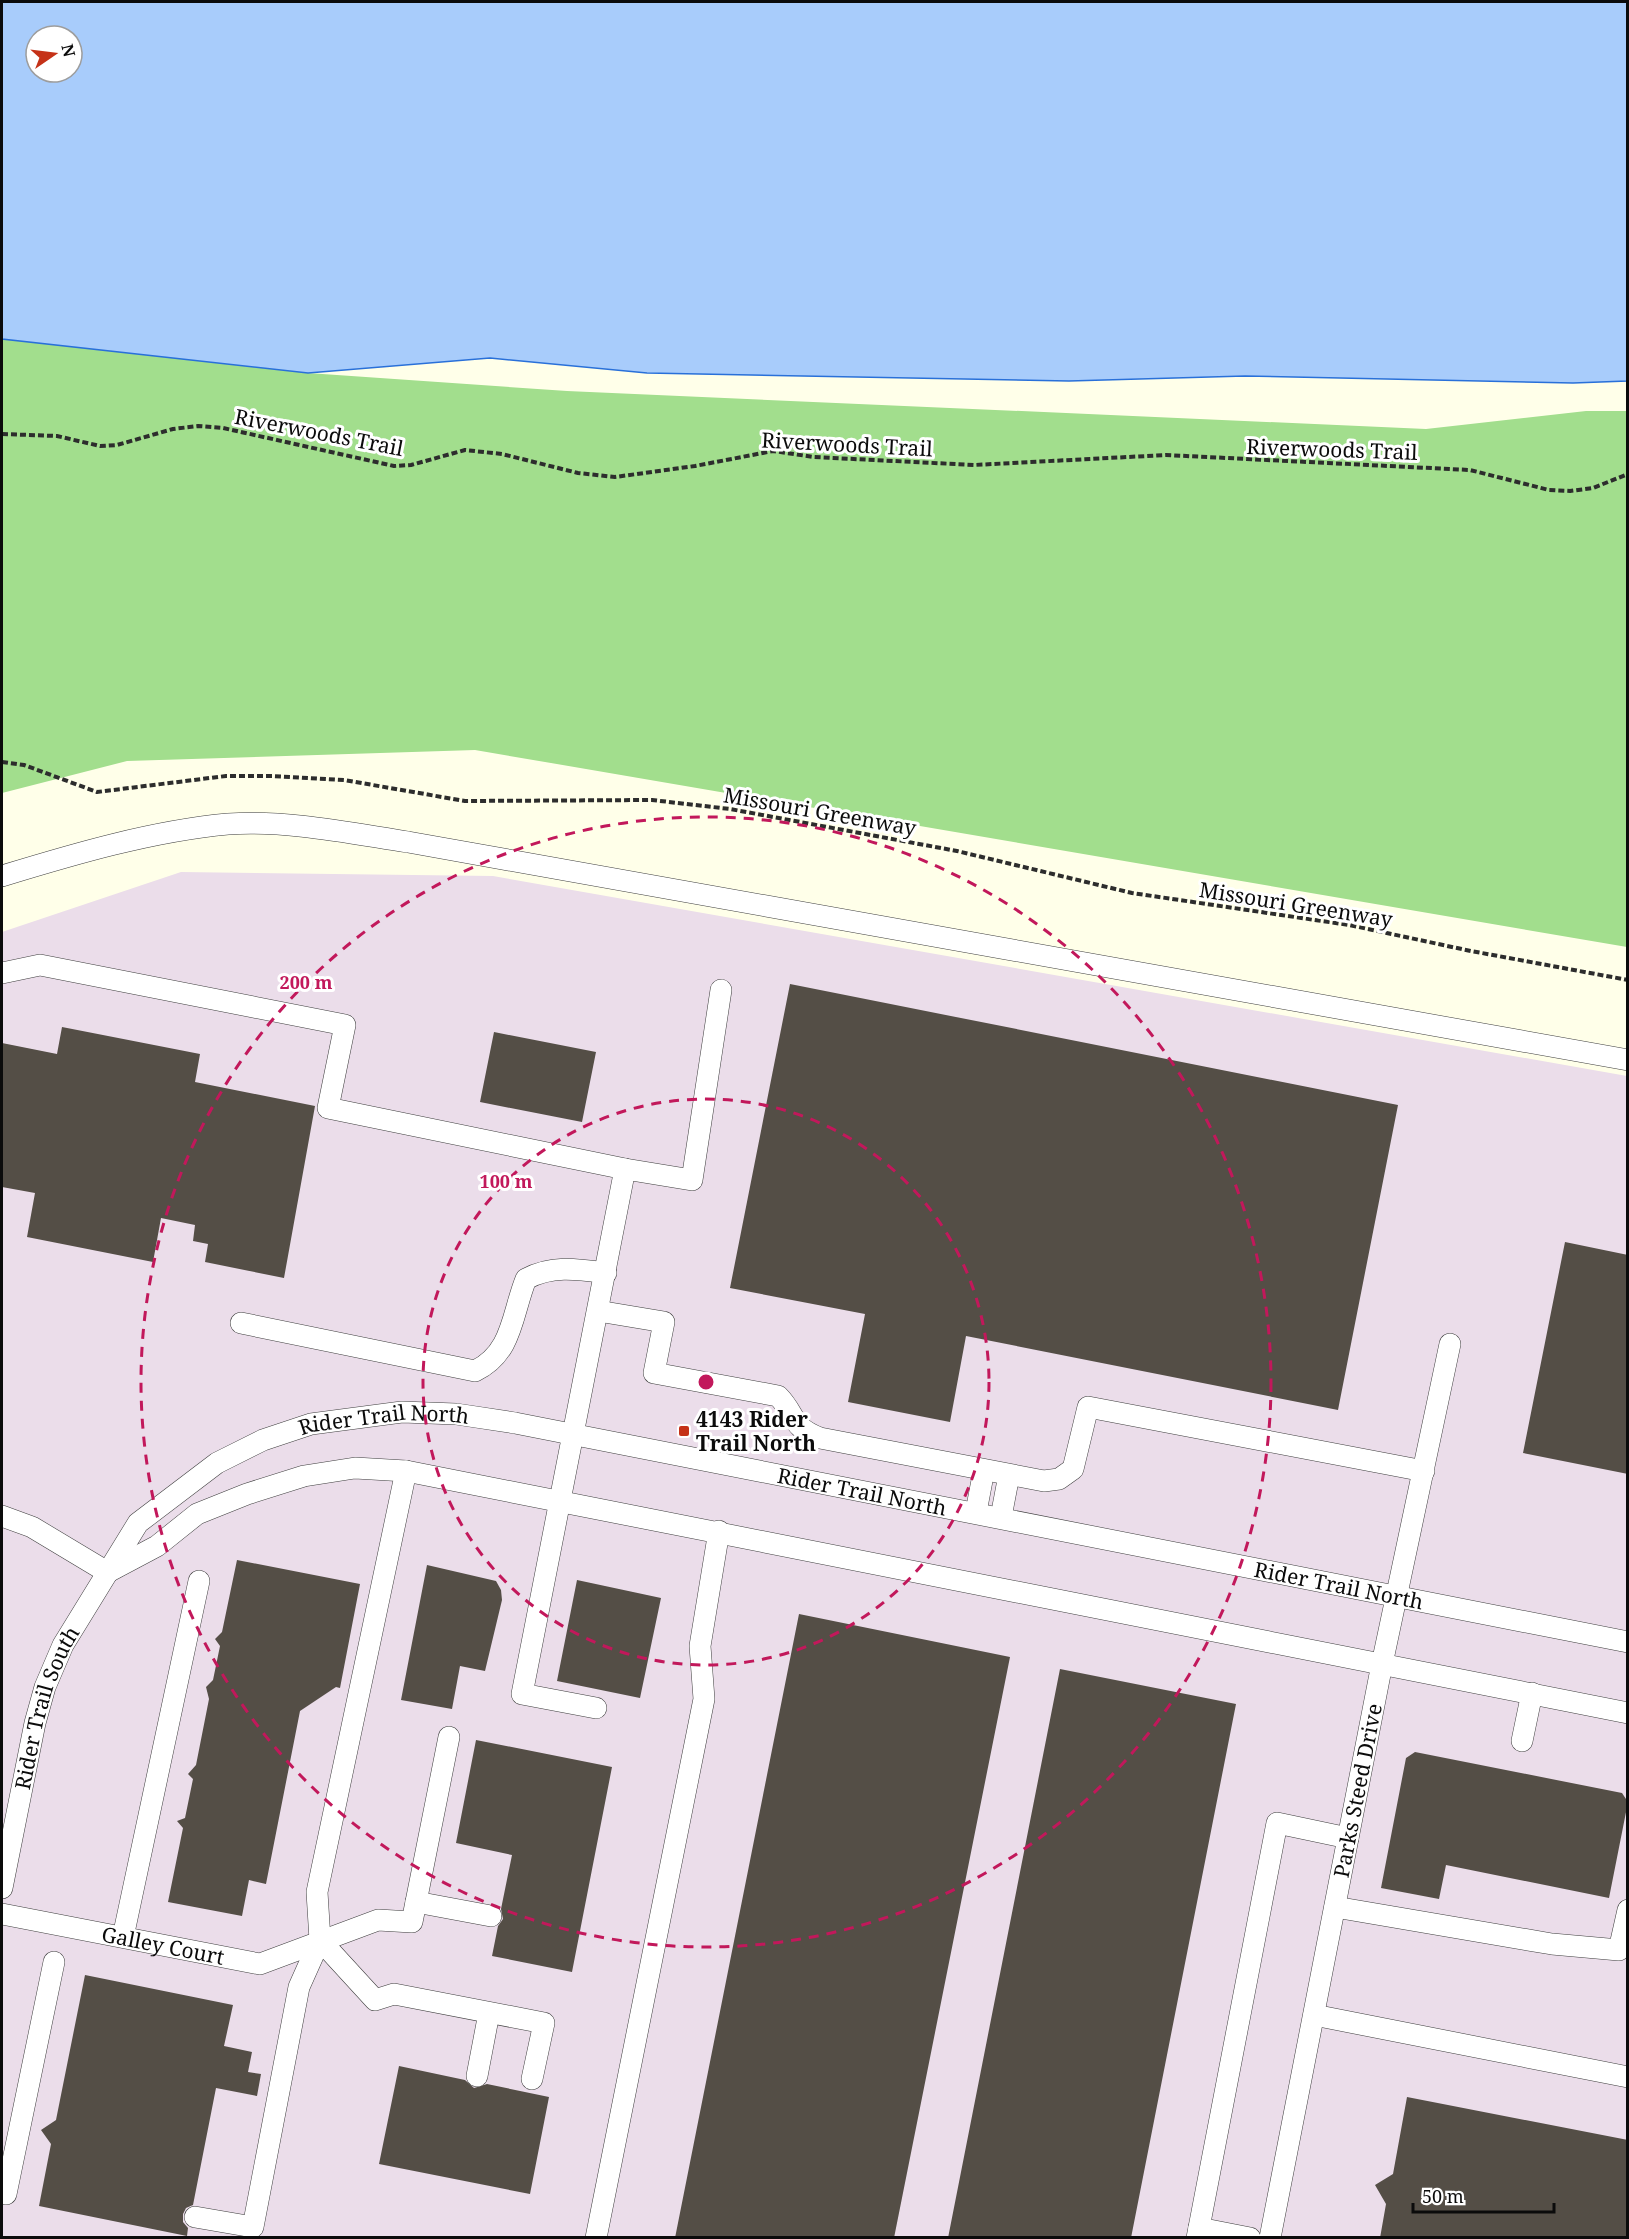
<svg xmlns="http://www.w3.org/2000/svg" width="1629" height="2239" font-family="'Noto Serif',serif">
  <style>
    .industrial { fill: #ebddea }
    .forest { fill: #a2de8d }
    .water { fill: #a8ccfb; stroke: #2970d9; stroke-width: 1.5; fill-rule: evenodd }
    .building { fill: #544e46 }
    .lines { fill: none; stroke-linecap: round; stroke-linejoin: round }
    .minor-casing { stroke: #3e3e3e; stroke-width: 22 }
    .path { stroke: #2d2d2d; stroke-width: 4; stroke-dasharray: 6 3; stroke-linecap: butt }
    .minor { stroke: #fff; stroke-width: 21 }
    .ring { fill: none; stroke: #c2185b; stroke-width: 3; stroke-dasharray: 10 8 }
    .poi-dot { fill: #c53218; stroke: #fff; stroke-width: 2 }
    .labels { text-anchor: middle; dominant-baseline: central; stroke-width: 6; stroke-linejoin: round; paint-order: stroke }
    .street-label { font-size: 21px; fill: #0b0b0b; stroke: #fff }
    .poi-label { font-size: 21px; font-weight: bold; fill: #0b0b0b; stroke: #fff; text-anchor: start }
    .centre { fill: #c2185b; stroke: #fff; stroke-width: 3 }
    .ring-label { font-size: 18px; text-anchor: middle; font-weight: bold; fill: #c2185b; stroke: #fff; stroke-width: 6; stroke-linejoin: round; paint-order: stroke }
  </style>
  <rect width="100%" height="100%" fill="#ffffe9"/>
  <!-- industrial -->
  <path class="industrial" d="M181,872L493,876L1627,1076V2237H2V932Z"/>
  <!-- forest -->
  <path class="forest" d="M2,339L308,373L567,391L1426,429L1586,411H1627V947L475,750L127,761L2,793Z"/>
  <!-- water -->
  <path class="water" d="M2,2H1627V381L1573,383L1245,376L1069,381L647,373L490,358L308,373L2,339ZM36,36H72V72H36Z"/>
  <!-- building -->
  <path class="building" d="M790,984L1398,1105L1338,1410L966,1336L950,1422L848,1402L865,1314L730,1288Z
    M62,1027L200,1054L195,1082L315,1106L284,1278L205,1262L208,1244L193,1241L195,1225L161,1218L153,1262L27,1237L35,1193L2,1187V1043L57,1054Z
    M494,1032L596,1052L582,1122L480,1102Z
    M1565,1242L1628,1255V1474L1523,1453Z
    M237,1560L360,1584L340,1688L336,1687L300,1711L266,1884L249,1880L242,1916L168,1902L183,1828L177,1821L185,1818L193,1779L188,1774L196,1765L209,1699L206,1687L213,1680L220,1646L215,1639L222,1632Z
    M427,1565L496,1581L501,1590L502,1600L485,1671L460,1666L452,1709L401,1700Z
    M577,1580L661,1598L640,1698L557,1681Z
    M799,1614L1010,1657L894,2238H675Z
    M1060,1669L1236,1704L1131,2238H948Z
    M476,1740L612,1767L572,1972L492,1956L498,1926L503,1919L501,1909L512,1855L456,1843Z
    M1415,1752L1622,1793L1628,1802L1609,1898L1446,1865L1439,1899L1381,1888L1406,1758Z
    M85,1975L233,2005L224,2046L252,2052L248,2072L261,2074L257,2096L216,2088L193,2205L186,2208L183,2214V2222L188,2228L187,2236L39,2206L51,2144L41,2130L56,2120Z
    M399,2066L465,2080L474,2088L487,2084L549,2097L530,2194L379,2164Z
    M1407,2097L1628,2140V2238H1380L1386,2204L1375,2185L1393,2174Z"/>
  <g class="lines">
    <!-- minor casing -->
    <g class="minor-casing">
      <g id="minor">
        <path d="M2,876C74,854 152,831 228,824C288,820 349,833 408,842L1628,1060"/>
        <path d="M2,973L40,965L345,1025L328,1108L625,1169"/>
        <path d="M598,1311L664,1322L654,1373L778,1396C797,1415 789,1426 820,1438L1044,1481L1059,1479L1073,1469L1088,1407L1424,1471"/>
        <path d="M241,1323L475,1371C513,1353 512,1313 526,1279C552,1265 577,1269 606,1273"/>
        <path d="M976,1512L984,1470"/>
        <path d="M2,1516L32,1527L107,1572"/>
        <path d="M1001,1517L1009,1475"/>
        <path d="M108,1572L157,1546L197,1514L247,1494L304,1476L355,1468L406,1471L1628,1713"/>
        <path d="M596,1708L522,1694L625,1169L692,1180L721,990"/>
        <path d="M1522,1741L1532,1693"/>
        <path id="s1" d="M2,1888L35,1723L45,1687L63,1645L138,1523L217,1463L263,1440L311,1424L402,1412L456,1414L515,1423L1628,1642"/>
        <path d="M416,1902L491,1916"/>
        <path d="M1335,1907L1552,1944L1619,1950L1628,1910"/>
        <path id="s2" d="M2,1914L260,1964L378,1920L412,1922L449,1737"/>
        <path d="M123,1937L199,1581"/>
        <path d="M320,1940L375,2000L394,1994L544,2023L532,2079"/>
        <path d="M1314,2015L1628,2077"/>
        <path d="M477,2076L489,2013"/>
        <path d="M2,2193L6,2194L54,1962"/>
        <path d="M195,2217L253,2227L299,1987L320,1940L317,1892L406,1471"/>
        <path d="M1199,2228L1250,2238"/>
        <path d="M596,2238L704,1699L700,1646L719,1531"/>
        <path d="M1197,2238L1277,1823L1348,1838"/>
        <path id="s3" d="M1270,2238L1382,1664L1450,1344"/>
      </g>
    </g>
    <!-- path -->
    <path class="path" d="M2,434L57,436L100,446L117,445L173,429L198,426L223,428L394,466L411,465L465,450L502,454L578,473L615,477L695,466L773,451L814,457L974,465L1166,455L1470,470L1549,490L1570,491L1593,488L1628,474
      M2,762L24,765L97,792L226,776H272L344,780L465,801L652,800L730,809L957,851L1132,893L1349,925L1471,951L1628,980"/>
    <!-- minor -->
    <use href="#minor" class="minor"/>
  </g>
  <!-- distance rings -->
  <g class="ring">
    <circle cx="706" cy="1382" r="283"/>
    <circle cx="706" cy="1382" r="565"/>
  </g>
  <!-- markers -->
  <rect class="poi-dot" x="678" y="1425" width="12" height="12" rx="3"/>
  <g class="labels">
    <!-- street labels -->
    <g class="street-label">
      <text transform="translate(319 432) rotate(11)">Riverwoods Trail</text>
      <text transform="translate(847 444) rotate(3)">Riverwoods Trail</text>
      <text transform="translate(1332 449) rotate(2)">Riverwoods Trail</text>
      <text transform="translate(820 811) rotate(10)">Missouri Greenway</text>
      <text transform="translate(1296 904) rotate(9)">Missouri Greenway</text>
      <text stroke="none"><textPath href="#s1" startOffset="669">Rider Trail North</textPath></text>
      <text stroke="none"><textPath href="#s1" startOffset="1155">Rider Trail North</textPath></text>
      <text stroke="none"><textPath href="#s1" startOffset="1641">Rider Trail North</textPath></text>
      <text stroke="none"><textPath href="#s1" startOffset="186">Rider Trail South</textPath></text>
      <text stroke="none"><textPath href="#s3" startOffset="456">Parks Steed Drive</textPath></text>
      <text stroke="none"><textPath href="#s2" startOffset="164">Galley Court</textPath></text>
    </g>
    <!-- poi labels -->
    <g class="poi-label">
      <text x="696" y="1419">4143 Rider<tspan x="696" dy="24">Trail North</tspan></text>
    </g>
  </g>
  <circle cx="706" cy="1382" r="9" class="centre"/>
  <g class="ring-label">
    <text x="306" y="989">200 m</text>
    <text x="506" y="1188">100 m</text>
  </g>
  <!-- border -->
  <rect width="1629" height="2239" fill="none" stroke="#0b0b0b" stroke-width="6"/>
  <!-- north arrow -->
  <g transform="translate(54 54) rotate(76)"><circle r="28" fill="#ffffff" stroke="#9d9d9d" stroke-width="1.5"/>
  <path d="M0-4.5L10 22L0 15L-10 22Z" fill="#c53218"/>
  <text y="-9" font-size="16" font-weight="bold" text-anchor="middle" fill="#0b0b0b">N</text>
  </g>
  <!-- scale -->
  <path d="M1413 2203v9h141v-9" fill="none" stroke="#0b0b0b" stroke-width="3"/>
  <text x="1422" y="2203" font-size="18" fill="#0b0b0b" stroke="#ffffff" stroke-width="4.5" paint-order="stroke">50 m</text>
</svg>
